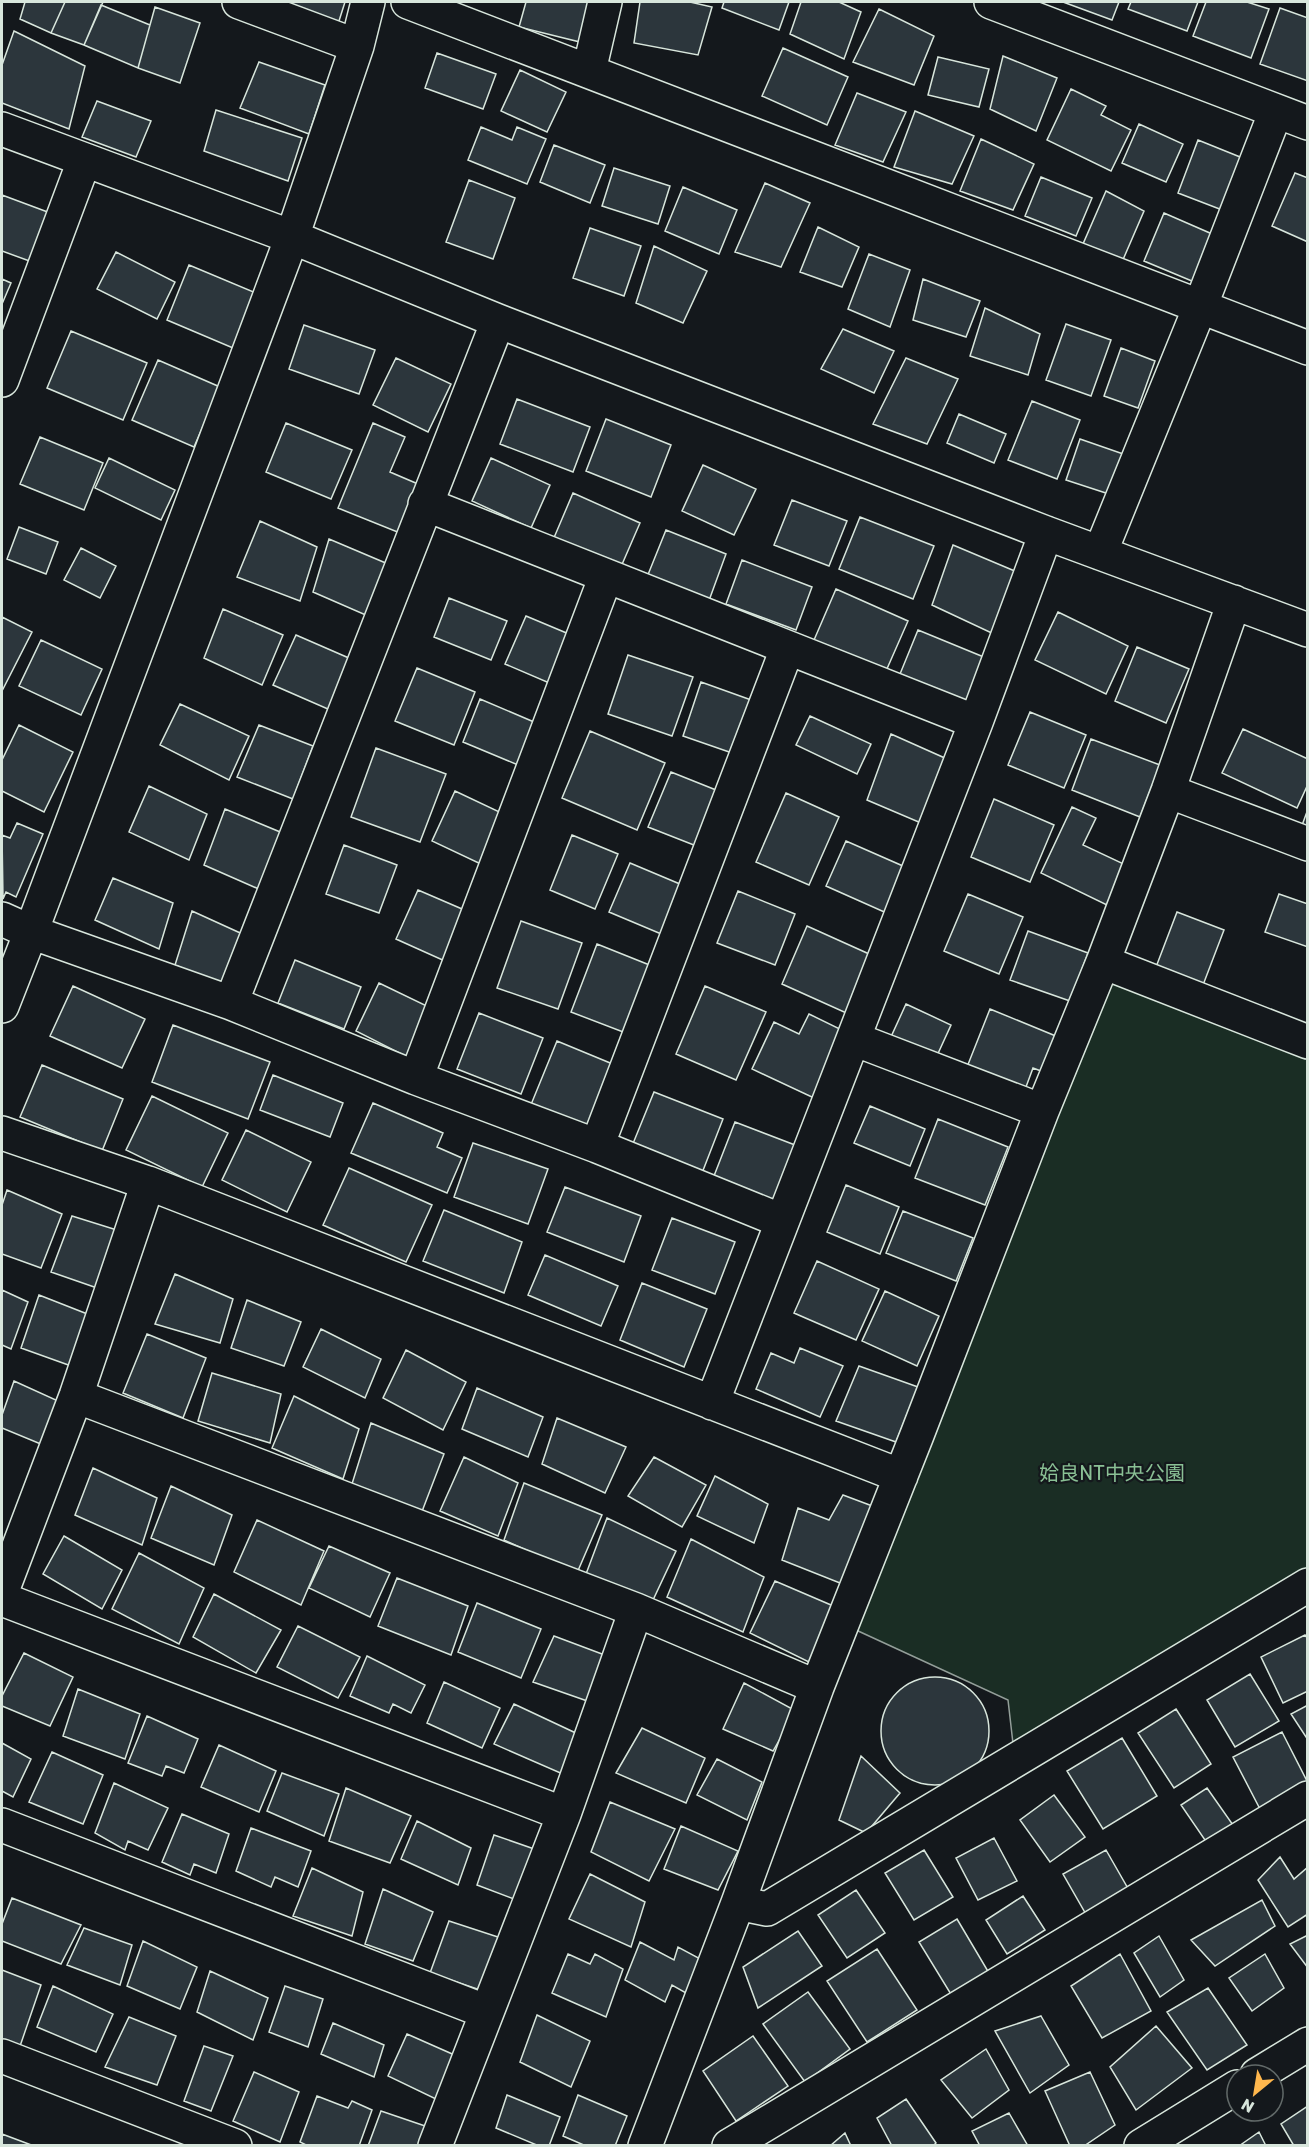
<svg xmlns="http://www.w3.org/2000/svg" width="1309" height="2147" font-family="Rubik,'Noto Sans JP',sans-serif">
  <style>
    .green { fill: #1a2d24; stroke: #939e99; stroke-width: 1.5 }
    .building { fill: #2c363c; stroke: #d8e6dc; stroke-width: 1.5 }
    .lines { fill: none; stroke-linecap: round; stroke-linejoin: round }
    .minor-casing { stroke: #d8e6dc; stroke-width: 36 }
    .minor { stroke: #14181c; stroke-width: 33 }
    .labels { text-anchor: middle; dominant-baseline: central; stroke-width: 4.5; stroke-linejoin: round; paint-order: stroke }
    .park-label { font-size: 20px; fill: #8ac095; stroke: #14181c }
  </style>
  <rect width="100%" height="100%" fill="#14181c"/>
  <!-- green -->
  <path class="green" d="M1103,962L1307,1045V1584L1015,1761L1008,1700L843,1624Z"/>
  <!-- building -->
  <path class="building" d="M25,2H65L51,33L20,19Z
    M65,2H103L84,45L51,33Z
    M272,2H345L338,24Z
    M526,2H591L580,42L519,27Z
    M640,2H690L712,7L698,55L634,43Z
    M724,2H789L779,30L722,8Z
    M801,2H839L861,12L844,59L790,34Z
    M1063,2H1119L1112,20Z
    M1131,2H1198L1187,31L1128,9Z
    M1206,2H1247L1269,9L1251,58L1193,36Z
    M101,5L150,25L138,68L84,45Z
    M155,7L200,23L180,83L138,68Z
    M1280,8L1308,18V81L1260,64Z
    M879,9L934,36L914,85L853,62Z
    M14,31L85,66L69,129L2,103V65Z
    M783,48L848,77L827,125L762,96Z
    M437,53L496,74L483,109L425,88Z
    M1003,56L1057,78L1036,131L990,109Z
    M938,57L989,69L979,107L928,95Z
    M259,62L325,85L309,134L240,108Z
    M520,70L566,92L547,132L501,111Z
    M1071,89L1106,106L1101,115L1131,130L1111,171L1047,140Z
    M857,93L906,112L883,162L835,145Z
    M97,101L151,121L136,157L82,137Z
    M216,110L302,138L288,181L204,151Z
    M915,111L974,136L952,184L894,167Z
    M1139,124L1183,144L1166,182L1122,163Z
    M481,127L512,140L517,127L546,139L527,184L468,160Z
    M981,139L1034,164L1013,210L960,191Z
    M1198,140L1250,161L1230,213L1178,193Z
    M554,145L605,165L590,203L540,182Z
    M614,168L670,186L658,224L602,206Z
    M1295,173L1308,178V242L1272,226Z
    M1041,177L1092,198L1076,236L1025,216Z
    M469,180L515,198L493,259L446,242Z
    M765,183L810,203L781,267L735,252Z
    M683,187L737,210L719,254L665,231Z
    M1106,191L1144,211L1122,262L1083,244Z
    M2,195L53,214L35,263L2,251Z
    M1164,213L1219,237L1199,284L1144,261Z
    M818,227L859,247L842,287L800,272Z
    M590,228L641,246L624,296L573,278Z
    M654,246L707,271L683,323L636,303Z
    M116,252L175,282L157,319L97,289Z
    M869,254L910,270L890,327L848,309Z
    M189,265L256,293L233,348L167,320Z
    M2,279L11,283L2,304Z
    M923,279L980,301L966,337L913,320Z
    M985,308L1040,334L1028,375L970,356Z
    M1066,324L1111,340L1091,396L1046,380Z
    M304,325L375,350L359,394L289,369Z
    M843,329L894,351L874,393L821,369Z
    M71,331L147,363L123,420L47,388Z
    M1121,348L1155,361L1138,408L1104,396Z
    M396,358L451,384L428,432L373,405Z
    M906,358L958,379L927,444L873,424Z
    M158,360L220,387L194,447L132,420Z
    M517,399L590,427L573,472L500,444Z
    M1032,401L1080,420L1057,479L1008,460Z
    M959,414L1006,434L994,463L947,443Z
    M606,419L671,445L651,497L586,471Z
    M286,423L352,450L331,499L266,472Z
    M373,423L405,437L390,472L418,484L400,533L338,508Z
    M40,437L103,463L84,510L20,484Z
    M1080,439L1129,456L1115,496L1066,480Z
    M109,458L175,490L161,520L95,488Z
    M491,458L550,485L531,528L472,501Z
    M703,465L756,489L734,535L682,511Z
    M573,493L640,523L620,569L553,540Z
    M792,500L847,521L829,566L774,545Z
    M860,517L934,546L913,599L839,569Z
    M260,521L317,547L300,601L237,577Z
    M19,527L58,542L46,574L7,559Z
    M666,530L726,554L707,606L645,582Z
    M329,539L388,564L368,616L313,592Z
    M953,545L1022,574L998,636L932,605Z
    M81,548L116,566L100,598L64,580Z
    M742,560L812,587L796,630L726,604Z
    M836,589L908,621L886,671L814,640Z
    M449,598L507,621L491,660L434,637Z
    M223,609L283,635L262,685L204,658Z
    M1058,612L1128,646L1106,694L1035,660Z
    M526,616L576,637L554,685L505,664Z
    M2,617L32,632L3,689L2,688Z
    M918,630L991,660L973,704L900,674Z
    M296,635L358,662L337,713L273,685Z
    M41,640L102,669L81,715L19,686Z
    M1137,647L1189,669L1166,723L1115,701Z
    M628,655L693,677L672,736L608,714Z
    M417,668L475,692L454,745L395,721Z
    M701,682L754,701L735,754L683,736Z
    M480,699L541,725L523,767L463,742Z
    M180,704L249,736L229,780L160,745Z
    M1030,712L1086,735L1064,788L1008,765Z
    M810,716L871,744L857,774L796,745Z
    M19,725L73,752L44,812L2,791V760Z
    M259,725L313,746L293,799L237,777Z
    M1243,729L1308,759V784L1297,808L1222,773Z
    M590,731L665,763L637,830L562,798Z
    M891,734L947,759L921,823L867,800Z
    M1091,739L1160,765L1140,817L1072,790Z
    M376,748L446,774L420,842L351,817Z
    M671,772L726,794L704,849L648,827Z
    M149,786L207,814L189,860L129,832Z
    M455,791L508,816L485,866L432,841Z
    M786,793L839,817L809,885L756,862Z
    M994,799L1054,825L1030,882L971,857Z
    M1072,807L1096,818L1083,845L1128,866L1109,906L1041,873Z
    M225,809L285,834L261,890L204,865Z
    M1308,809V831L1301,828Z
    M17,823L43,834L16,897L6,892L3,899L2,835L10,838Z
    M572,835L618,854L595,909L550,890Z
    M846,841L912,870L891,915L826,886Z
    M344,845L397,865L379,913L326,894Z
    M630,863L687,887L666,936L609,912Z
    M113,878L173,903L159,949L95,920Z
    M418,890L469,912L447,962L396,939Z
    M738,891L795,914L775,965L717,943Z
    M968,894L1023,917L999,974L944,951Z
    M1279,894L1308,904V947L1265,932Z
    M192,911L249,937L230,989L175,965Z
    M1177,912L1224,930L1203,985L1156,967Z
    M521,921L582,943L558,1009L497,988Z
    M807,926L878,958L853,1016L782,984Z
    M1028,931L1088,953L1070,1001L1010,980Z
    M597,944L657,968L631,1035L571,1012Z
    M295,960L361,987L344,1029L278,1003Z
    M379,983L433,1009L409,1058L356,1031Z
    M73,986L145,1019L122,1068L50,1036Z
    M705,986L766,1012L736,1080L676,1054Z
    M906,1004L951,1025L935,1060L890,1039Z
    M990,1009L1063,1039L1049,1074L1033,1068L1023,1095L965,1072Z
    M479,1013L543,1038L521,1094L457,1069Z
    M809,1014L846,1032L814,1098L752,1069L774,1022L799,1034Z
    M173,1025L270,1062L248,1119L152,1082Z
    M557,1041L615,1065L589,1131L530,1107Z
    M42,1065L123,1099L102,1151L20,1117Z
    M273,1075L343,1103L330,1137L260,1110Z
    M654,1092L723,1119L702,1173L632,1146Z
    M152,1096L228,1133L202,1187L126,1150Z
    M373,1103L443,1133L437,1147L462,1158L447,1193L351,1153Z
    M870,1106L925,1129L910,1166L854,1143Z
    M938,1119L1008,1147L985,1205L915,1178Z
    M735,1122L795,1145L772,1205L712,1181Z
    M246,1130L311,1162L287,1212L222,1180Z
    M473,1143L548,1169L528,1224L454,1197Z
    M349,1168L432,1205L406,1262L323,1225Z
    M846,1185L899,1207L880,1254L827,1232Z
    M565,1187L641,1216L624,1262L547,1232Z
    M7,1190L62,1214L41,1268L2,1254V1205Z
    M444,1210L522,1242L504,1293L423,1261Z
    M903,1211L973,1238L956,1281L886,1253Z
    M72,1216L120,1231L100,1289L51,1272Z
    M672,1218L735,1242L715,1294L652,1270Z
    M545,1255L618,1286L601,1326L528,1295Z
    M817,1261L879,1289L856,1340L794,1313Z
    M175,1274L233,1299L220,1343L155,1324Z
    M642,1283L707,1309L684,1367L620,1340Z
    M2,1290L28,1302L11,1349L2,1345Z
    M885,1291L939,1316L917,1366L862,1341Z
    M39,1295L95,1317L74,1367L21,1348Z
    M247,1300L301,1322L284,1366L231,1348Z
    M321,1329L381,1359L365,1398L303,1367Z
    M147,1334L206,1358L183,1418L123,1393Z
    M800,1348L843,1366L820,1417L756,1389L771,1353L794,1363Z
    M406,1350L466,1382L443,1430L383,1398Z
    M859,1366L918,1387L896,1442L836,1421Z
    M212,1373L281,1394L270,1443L198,1421Z
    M14,1381L67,1405L48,1447L2,1428V1415Z
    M477,1388L543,1417L528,1457L462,1429Z
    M294,1396L359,1429L343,1479L272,1448Z
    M557,1418L626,1447L605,1493L542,1464Z
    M371,1423L444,1454L421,1514L351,1487Z
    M464,1457L518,1483L498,1536L440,1511Z
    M654,1457L706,1485L682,1527L628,1496Z
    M93,1468L157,1498L142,1545L75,1515Z
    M715,1476L768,1504L754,1543L697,1516Z
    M524,1483L602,1515L577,1573L504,1540Z
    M171,1486L232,1515L214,1565L151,1538Z
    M843,1495L875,1507L850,1587L782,1560L798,1508L829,1520Z
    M607,1518L676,1551L653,1600L586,1574Z
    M257,1520L324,1551L301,1605L234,1572Z
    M64,1536L122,1570L102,1609L43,1574Z
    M691,1539L764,1577L743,1632L667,1597Z
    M329,1546L390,1573L370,1617L309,1588Z
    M139,1553L204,1588L179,1644L112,1609Z
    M397,1578L468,1606L451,1655L378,1626Z
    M775,1581L838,1608L817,1666L750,1633Z
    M214,1594L281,1630L256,1673L193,1637Z
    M477,1603L541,1629L521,1678L458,1652Z
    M298,1626L360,1657L338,1698L277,1667Z
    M1305,1635L1308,1639V1691L1283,1703L1261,1657Z
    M554,1636L610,1657L593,1703L533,1682Z
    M24,1653L73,1677L50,1726L2,1706V1696Z
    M367,1656L425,1685L411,1713L393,1704L389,1713L350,1696Z
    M1250,1674L1279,1721L1235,1747L1207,1700Z
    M881 1731a54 54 0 1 1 108 0a54 54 0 1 1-108 0Z
    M444,1682L500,1708L482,1748L427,1723Z
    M744,1683L796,1711L773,1751L723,1729Z
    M78,1689L140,1714L125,1759L63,1736Z
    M514,1704L580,1735L565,1775L494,1744Z
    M1308,1705V1740L1291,1714Z
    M1176,1709L1211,1764L1174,1788L1138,1733Z
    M147,1716L198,1739L184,1773L166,1766L162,1776L128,1763Z
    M642,1728L705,1758L686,1803L616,1773Z
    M1282,1732L1308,1783L1260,1809L1233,1757Z
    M1122,1738L1157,1796L1103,1829L1067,1771Z
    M2,1743L31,1759L13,1797L2,1791Z
    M219,1745L276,1771L259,1812L201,1787Z
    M52,1752L103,1775L83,1824L29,1802Z
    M861,1756L900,1793L866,1833L839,1820Z
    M717,1759L762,1782L747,1820L697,1795Z
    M282,1773L339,1794L324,1836L267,1811Z
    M114,1783L168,1808L148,1850L128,1841L125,1850L95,1833Z
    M346,1788L411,1816L390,1863L329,1841Z
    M1207,1788L1233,1825L1207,1843L1181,1805Z
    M1054,1795L1085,1837L1050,1862L1020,1820Z
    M610,1802L675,1829L649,1881L591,1852Z
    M182,1814L229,1834L216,1873L194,1864L190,1875L162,1862Z
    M417,1821L471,1848L458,1885L401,1859Z
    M681,1826L738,1851L718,1890L664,1869Z
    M251,1828L311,1851L298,1887L275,1877L271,1887L236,1871Z
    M494,1835L540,1851L522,1902L477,1885Z
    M994,1838L1017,1881L978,1900L956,1858Z
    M924,1850L953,1897L914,1920L885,1873Z
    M1106,1850L1130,1892L1087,1916L1063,1874Z
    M1280,1857L1294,1879L1308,1867V1914L1288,1927L1258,1880Z
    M312,1868L363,1892L352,1936L293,1916Z
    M590,1874L645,1902L631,1947L569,1919Z
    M383,1889L433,1912L413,1961L365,1944Z
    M856,1890L885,1933L847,1958L818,1915Z
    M1023,1896L1045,1930L1007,1954L986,1920Z
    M12,1898L81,1925L61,1964L2,1941V1924Z
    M1262,1900L1275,1926L1215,1966L1191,1940Z
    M957,1919L989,1973L952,1996L919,1942Z
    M449,1921L504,1939L486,1992L430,1973Z
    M84,1928L132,1945L120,1985L67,1965Z
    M798,1931L822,1966L758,2008L743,1967Z
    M1308,1935V1968L1290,1944Z
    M1159,1936L1184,1980L1160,1997L1134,1953Z
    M143,1941L197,1967L180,2009L127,1986Z
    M640,1942L674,1960L678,1947L706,1962L693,1997L672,1985L665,2002L625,1980Z
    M877,1949L917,2010L867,2042L827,1981Z
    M568,1954L590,1964L595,1954L623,1969L606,2017L552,1993Z
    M1120,1954L1151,2011L1102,2038L1071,1986Z
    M1265,1954L1284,1988L1252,2011L1229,1978Z
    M2,1970L41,1985L18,2052L2,2045Z
    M210,1971L268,1998L253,2040L197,2012Z
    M53,1986L113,2014L96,2052L37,2027Z
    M285,1986L323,1999L308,2047L269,2032Z
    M1208,1988L1247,2045L1207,2070L1167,2012Z
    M808,1992L850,2049L805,2082L763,2024Z
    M537,2015L590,2041L571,2087L520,2062Z
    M1041,2016L1069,2065L1030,2093L995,2031Z
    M129,2017L176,2036L157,2085L105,2067Z
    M333,2023L384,2045L374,2077L321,2054Z
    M1156,2026L1192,2068L1136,2110L1110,2067Z
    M407,2034L459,2057L440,2101L388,2076Z
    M753,2036L788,2086L736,2121L703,2071Z
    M204,2046L233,2056L211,2111L184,2101Z
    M986,2049L1009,2090L972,2118L941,2080Z
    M254,2072L299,2092L280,2142L233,2121Z
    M1090,2072L1115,2125L1084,2146H1070L1045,2091Z
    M507,2095L560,2117L549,2146H539L496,2128Z
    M578,2095L627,2116L615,2146H586L563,2136Z
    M317,2096L348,2108L352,2101L372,2110L359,2146H308L300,2142Z
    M906,2099L936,2143L933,2146H892L877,2118Z
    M1308,2106V2146H1294L1281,2124Z
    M381,2111L431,2128L424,2146H368Z
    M1009,2113L1028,2146H980L972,2131Z
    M1259,2132L1266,2146H1239Z
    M845,2133L851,2146H830Z
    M2,2134L34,2146H2Z"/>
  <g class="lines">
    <!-- minor casing -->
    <g class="minor-casing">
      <path id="minor" d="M239,2L357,46
        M408,2L1308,348
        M991,2L1308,123
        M589,71L605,2
        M2,129L292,237L498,321L1046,533L1308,630
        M2,380L84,161
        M425,504L976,722
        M1100,553L1200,307L1276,111
        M1168,791L1308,844
        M2,919L31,932L231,1003L416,1078L597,1146L782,1221
        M1103,962L1308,1042
        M231,1003L498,321
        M2,1006L31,932L292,237L357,46L368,2
        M854,1039L1042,1111
        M416,1078L606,576
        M2,1133L148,1183L901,1476
        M597,1146L787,649
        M76,1396L636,1610L817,1687
        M712,1403L976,722L1046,533
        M2,1591L76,1396L148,1183
        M2,1599L564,1814
        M2,1825L487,2012
        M738,1903L767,1909L1308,1585
        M2,2056L235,2146
        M1257,2075L1308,2044
        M435,2146L564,1814L636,1610
        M645,2146L738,1903L817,1687L917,1435L1042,1111L1103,962L1168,791L1234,602
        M729,2146L1308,1798
        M1141,2146L1237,2087"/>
    </g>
    <!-- minor -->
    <use href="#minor" class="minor"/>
  </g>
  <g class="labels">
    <!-- park labels -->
    <g class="park-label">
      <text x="1112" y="1473">姶良NT中央公園</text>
    </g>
  </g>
  <!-- border -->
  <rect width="1309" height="2147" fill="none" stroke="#d8e6dc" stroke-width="6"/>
  <!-- north arrow -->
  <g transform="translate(1255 2093) rotate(210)"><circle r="28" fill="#14181c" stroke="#626a69" stroke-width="1.5"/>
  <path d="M0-4.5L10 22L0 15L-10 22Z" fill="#ffb74d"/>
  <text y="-9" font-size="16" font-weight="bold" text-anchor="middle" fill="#d8e6dc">N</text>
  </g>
</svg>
